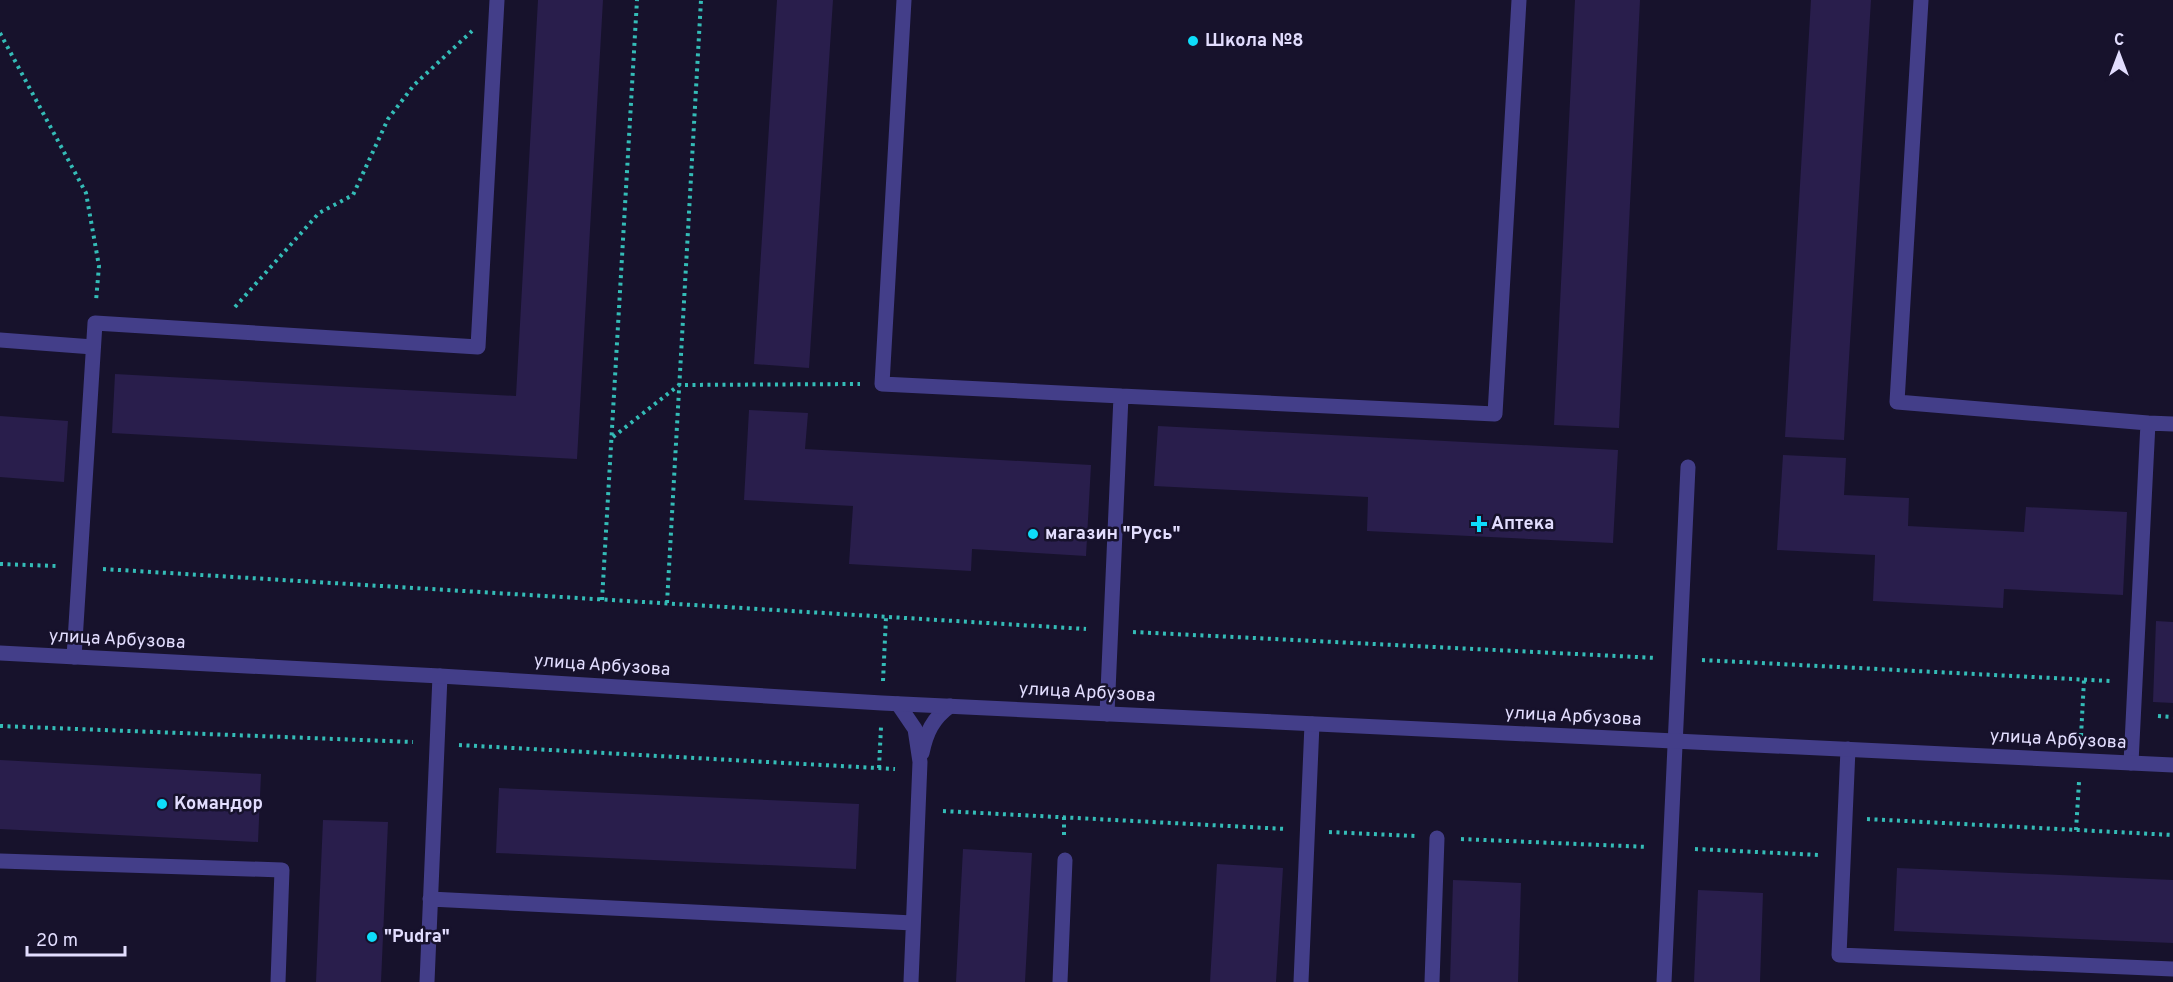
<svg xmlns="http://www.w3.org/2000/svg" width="2173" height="982" font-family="Overpass,sans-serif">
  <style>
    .building { fill: #291e4c }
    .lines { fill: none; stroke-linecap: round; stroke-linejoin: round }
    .path { stroke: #34bcb7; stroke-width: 4; stroke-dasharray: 3 4.5; stroke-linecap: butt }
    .service { stroke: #433e89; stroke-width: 15 }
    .tertiary { stroke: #433e89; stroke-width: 15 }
    .poi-dot { fill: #0eddfa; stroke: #17122c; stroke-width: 2 }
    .labels { text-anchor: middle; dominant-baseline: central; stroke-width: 5; stroke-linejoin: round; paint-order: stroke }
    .poi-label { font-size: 18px; font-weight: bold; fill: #e2ddfe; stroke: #17122c; text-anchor: start }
    .street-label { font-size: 18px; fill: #e2ddfe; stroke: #17122c }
  </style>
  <rect width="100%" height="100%" fill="#17122c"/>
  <!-- building -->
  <path class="building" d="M538,0H603L577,459L112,433L115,374L516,396Z
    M777,0H833L809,368L754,364Z
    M1575,0H1640L1619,428L1554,425Z
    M1811,0H1871L1844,440L1785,437Z
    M749,410L808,413L805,449L1091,465L1086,556L972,549L971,571L849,564L853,506L744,500Z
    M0,416L68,421L64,482L0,477Z
    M1158,426L1618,450L1613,543L1367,531L1368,497L1154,486Z
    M1783,455L1846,458L1844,495L1909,498L1908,526L2024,532L2026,507L2127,512L2123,595L2004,589L2003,608L1873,601L1875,555L1777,550Z
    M2156,621L2173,622V703L2153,702Z
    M0,760L261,774L258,842L0,829Z
    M499,788L859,804L856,869L496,853Z
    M323,820L388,822L381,982H316Z
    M963,849L1032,853L1025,982H956Z
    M1217,864L1283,868L1276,982H1210Z
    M1897,868L2173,880V943L1894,931Z
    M1453,880L1521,883L1518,982H1450Z
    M1698,890L1763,893L1760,982H1694Z"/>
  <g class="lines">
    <!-- path -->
    <path class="path" d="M0,33L86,193L99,266L96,301
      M235,307L319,213L353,195L388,119L414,85L472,31
      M613,437L679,385L860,384
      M0,564L56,566
      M103,569L1086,629
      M602,600L637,0
      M667,603L701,0
      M1133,632L1656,658
      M1702,660L2111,681
      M883,681L886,617
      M2158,716L2173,717
      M0,726L413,742
      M2081,736L2084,680
      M459,745L895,769
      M879,768L881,727
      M943,811L1286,829
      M1064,817V838
      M1867,819L2173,835
      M2076,830L2079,782
      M1329,832L1415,836
      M1461,839L1648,847
      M1695,849L1819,855"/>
    <!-- service -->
    <path class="service" d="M904,0L882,384L1121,396L1107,714
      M1921,0L1897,402L2148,423L2131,763
      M0,340L93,347
      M1121,396L1495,414L1519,0
      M2148,423L2173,424
      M74,657L95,323L478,347L497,0
      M898,704L915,729L920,762L911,982
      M1848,749L1839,955L2173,969
      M922,753C926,733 933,718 950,706
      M0,861L282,870L278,982
      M430,899L913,923
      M427,982L440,676
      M1060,982L1065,860
      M1301,982L1312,724
      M1432,982L1437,838
      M1664,982L1688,467"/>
    <!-- tertiary -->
    <path class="tertiary" d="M0,653L440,676L882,703L2173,765"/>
  </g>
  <!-- markers -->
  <g class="poi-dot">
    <circle cx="1193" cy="41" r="6"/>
    <path d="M1476 515h6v6h6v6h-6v6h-6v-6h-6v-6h6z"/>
    <circle cx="1033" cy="534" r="6"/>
    <circle cx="162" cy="804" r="6"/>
    <circle cx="372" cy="937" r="6"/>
  </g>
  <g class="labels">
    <!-- poi labels -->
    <g class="poi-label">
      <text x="1205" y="41">Школа №8</text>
      <text x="1491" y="524">Аптека</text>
      <text x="1045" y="534">магазин "Русь"</text>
      <text x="174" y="804">Командор</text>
      <text x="384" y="937">"Pudra"</text>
    </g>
    <!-- street labels -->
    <g class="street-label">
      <text transform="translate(117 640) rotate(3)">улица Арбузова</text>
      <text transform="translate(602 666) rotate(4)">улица Арбузова</text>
      <text transform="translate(1087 693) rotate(3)">улица Арбузова</text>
      <text transform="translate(1573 717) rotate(3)">улица Арбузова</text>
      <text transform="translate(2058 740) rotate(3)">улица Арбузова</text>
    </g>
  </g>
  <!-- north arrow -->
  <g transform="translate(2119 54)" stroke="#17122c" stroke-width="4.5" paint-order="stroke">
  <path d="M0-4.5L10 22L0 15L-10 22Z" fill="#e2ddfe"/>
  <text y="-9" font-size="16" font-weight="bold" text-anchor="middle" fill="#e2ddfe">С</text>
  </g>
  <!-- scale -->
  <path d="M27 946v9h98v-9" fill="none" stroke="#e2ddfe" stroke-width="3"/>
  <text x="36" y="946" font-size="18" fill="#e2ddfe" stroke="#17122c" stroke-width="4.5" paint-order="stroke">20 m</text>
</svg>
